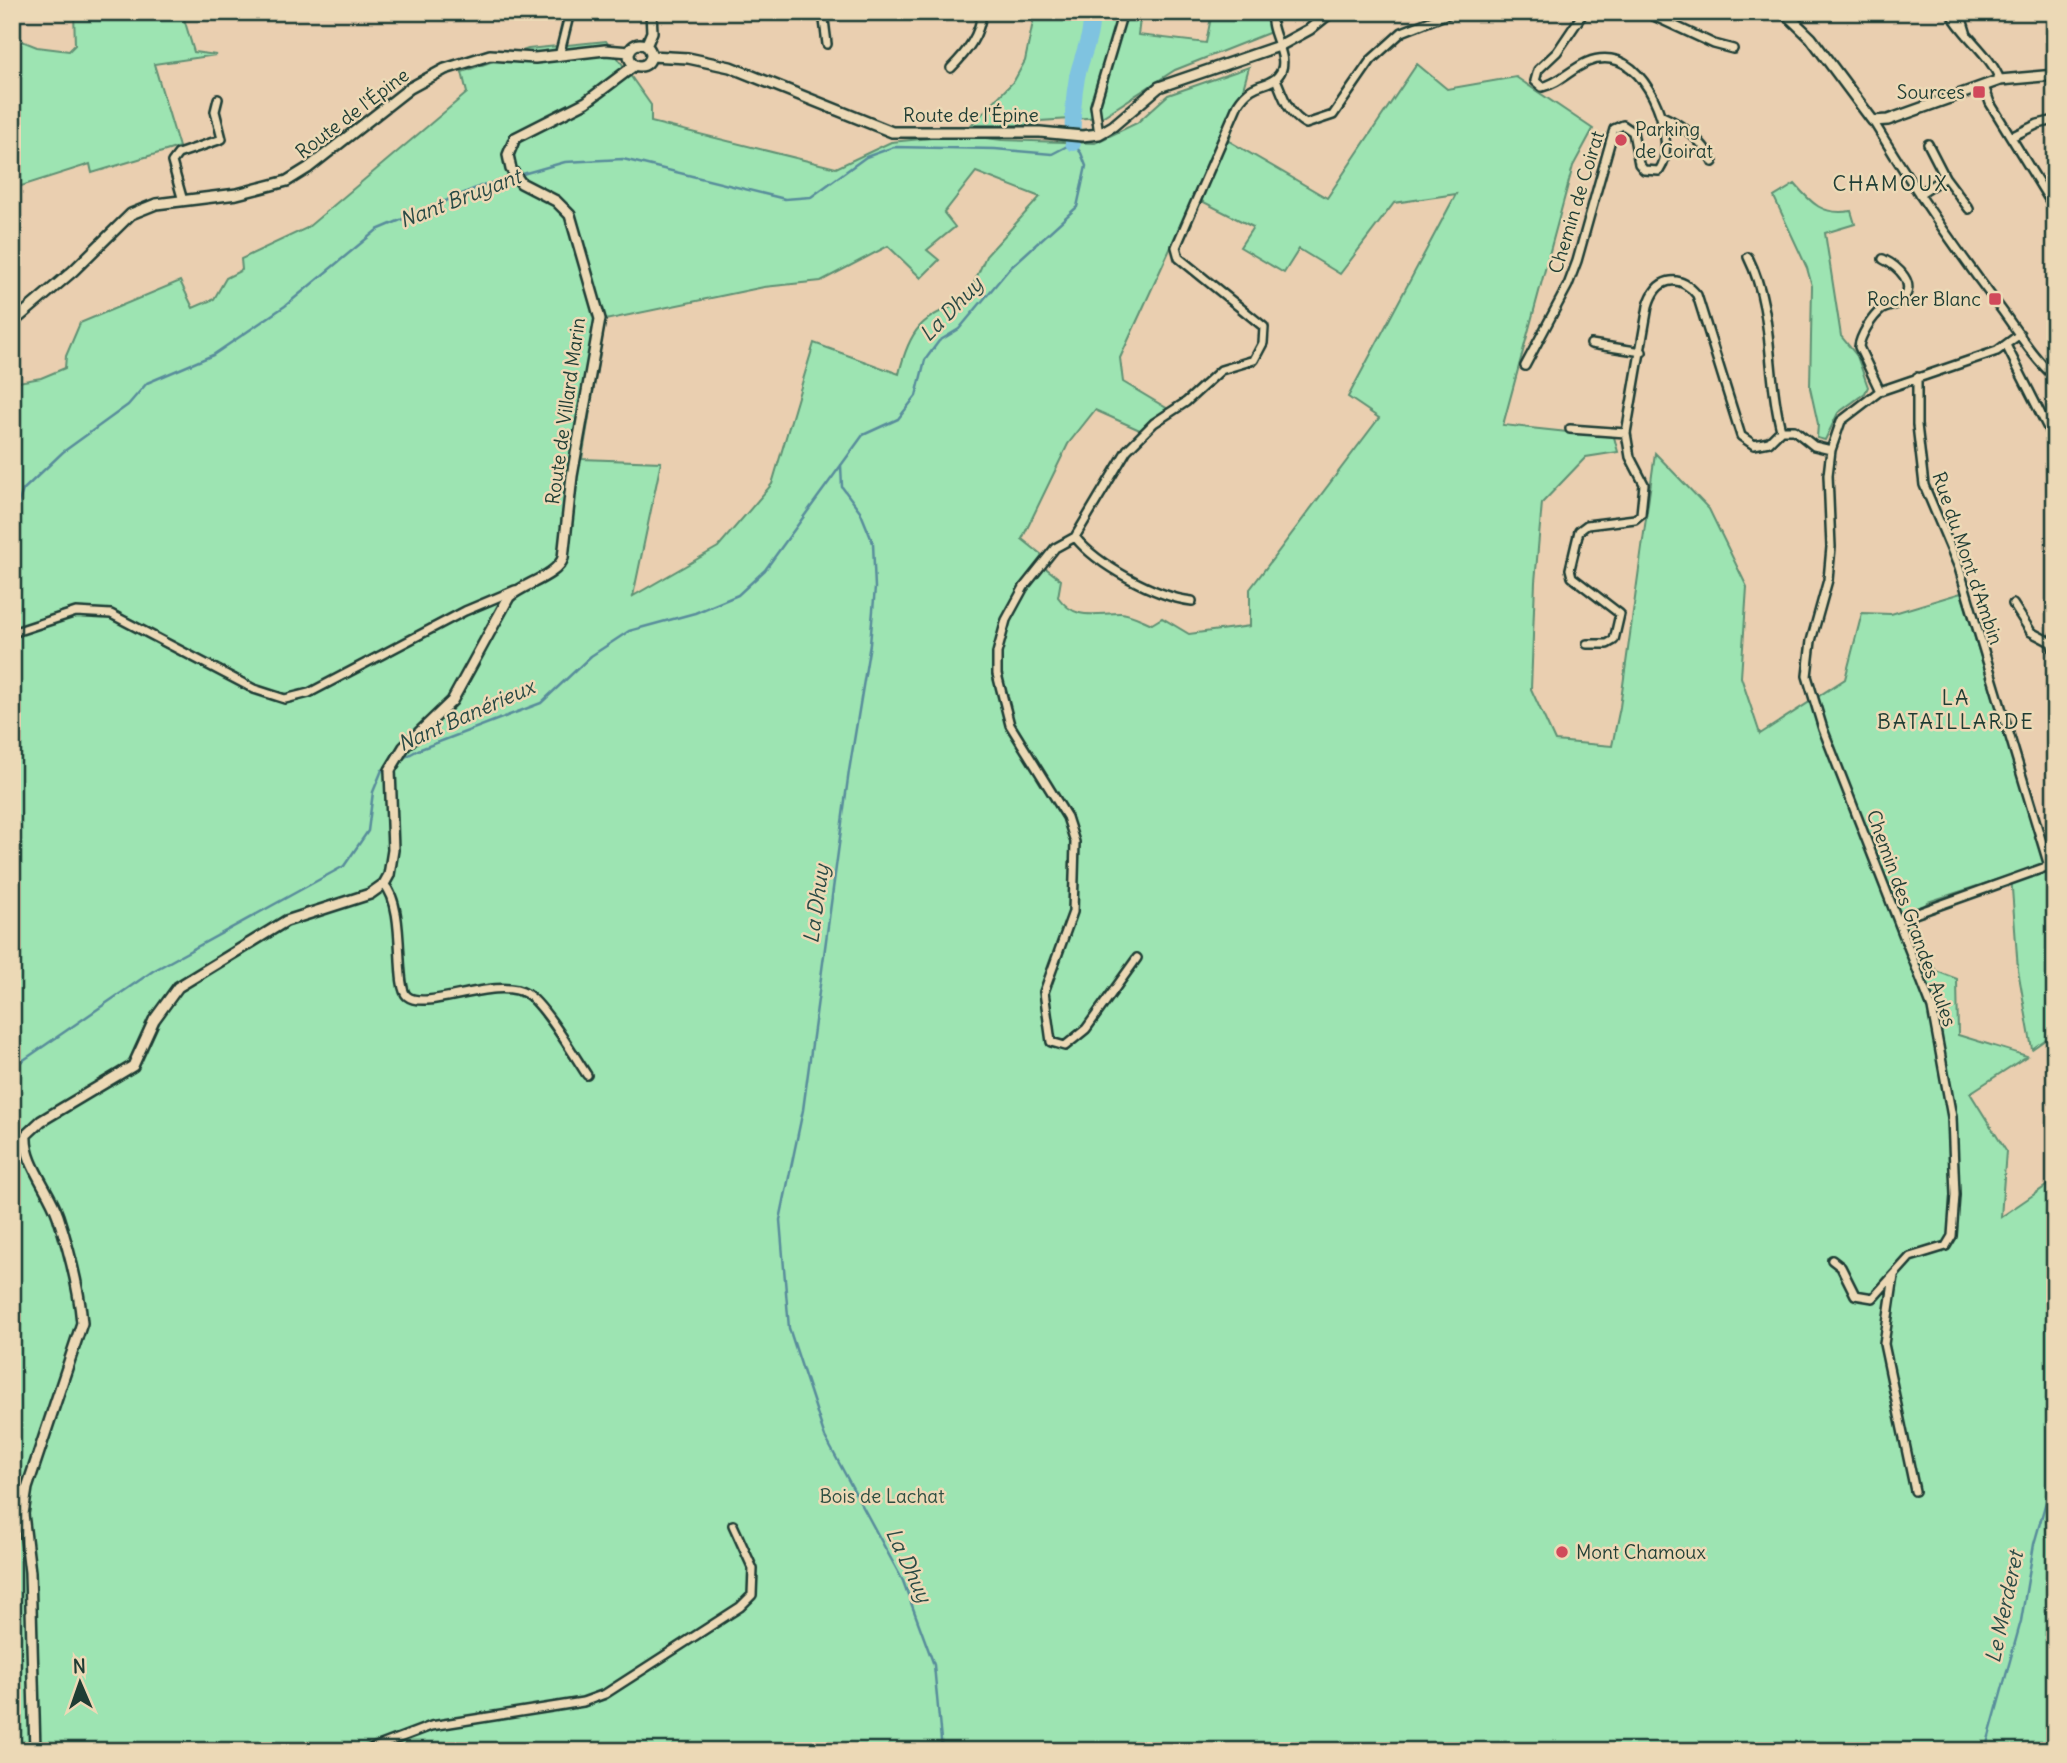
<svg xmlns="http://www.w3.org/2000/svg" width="2067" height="1763" font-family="Delius,sans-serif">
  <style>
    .green { fill: #9de4b2; stroke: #5e9073; stroke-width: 2; fill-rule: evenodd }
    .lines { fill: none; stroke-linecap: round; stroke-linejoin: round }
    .stream { stroke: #598d9b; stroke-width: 2.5 }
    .river { stroke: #7fc3e0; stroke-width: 16 }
    .minor-casing { stroke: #1f3d34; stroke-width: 12 }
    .tertiary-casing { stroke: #1f3d34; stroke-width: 14 }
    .minor { stroke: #ecd9b6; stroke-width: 7 }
    .tertiary { stroke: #ecd9b6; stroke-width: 9 }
    .poi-dot { fill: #d1495b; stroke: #ecd9b6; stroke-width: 2.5 }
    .labels { text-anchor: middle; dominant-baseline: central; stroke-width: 5; stroke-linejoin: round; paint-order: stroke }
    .poi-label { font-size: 19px; fill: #1f3d34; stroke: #ecd9b6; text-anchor: end }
    .street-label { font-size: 19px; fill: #1f3d34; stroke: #ecd9b6 }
    .park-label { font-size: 19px; fill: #2c4e41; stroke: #ecd9b6 }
    .neighbourhood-label { font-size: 21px; letter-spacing: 2px; fill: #1f3d34; stroke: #ecd9b6 }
    .water-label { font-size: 21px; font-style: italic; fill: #294a45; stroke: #ecd9b6 }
  </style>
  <rect width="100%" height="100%" fill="#eacfb0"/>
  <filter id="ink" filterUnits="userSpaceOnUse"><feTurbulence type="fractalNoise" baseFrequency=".0143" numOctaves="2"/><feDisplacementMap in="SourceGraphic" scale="14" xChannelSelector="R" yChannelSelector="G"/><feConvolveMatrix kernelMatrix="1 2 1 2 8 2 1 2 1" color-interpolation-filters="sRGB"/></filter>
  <g filter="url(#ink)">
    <!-- green -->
    <path class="green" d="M74,12H182L194,52L216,55L154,64L179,147L92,173L90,164L12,189V37L37,47L69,51L75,45Z
      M1035,12H1141L1138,35L1206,43L1212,12H1277L1271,32L1175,70L1102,117L1040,121L1037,125H971L1014,81L1025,61Z
      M606,41L651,105V122L836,168L891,142L961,135L1002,140L1095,143L1137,123L1168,95L1249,67L1229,141L1327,198L1417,64L1447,89L1516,77L1593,129L1573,166L1503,425L1614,437L1618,452L1586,457L1542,503L1535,582L1531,689L1555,741L1612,746L1620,707L1655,453L1709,509L1747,587L1741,677L1760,734L1845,679L1862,613L1891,614L1961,593L2043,858L2055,902V1033L2032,1049L2018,970L2011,875L1928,902L1909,920L1936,971L1957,979L1958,1035L2027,1056L1970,1093L2006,1151L2001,1217L2055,1180V1751H12V383L41,378L65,368L66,356L80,323L180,281L193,308L214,299L226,278L242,270L241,259L307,228L467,93L462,72L528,49ZM976,172L1040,197L986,256L965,303C922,314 909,331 899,374L814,343L772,484L718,547L633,596L661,462L582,459L605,320L764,287L821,281L888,246L921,278L939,260L927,250L955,227L944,213ZM1456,194L1348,397L1379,418L1250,589V626L1189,634L1162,618L1152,624C1142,620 1130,613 1120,613C1094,613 1075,621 1058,597L1061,580L1043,566L1042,555L1022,539L1068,444L1095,410L1142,431L1168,409L1123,382L1120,358L1194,197L1253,227L1240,247L1284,273L1299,249L1340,274L1394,203Z
      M1795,184C1811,203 1823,216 1851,211L1855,224L1825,233L1841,336L1857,356L1868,387L1865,393L1838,413L1825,440L1817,438L1818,424L1810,388L1812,286L1807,268L1774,197Z"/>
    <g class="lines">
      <!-- stream -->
      <path class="stream" d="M841,465L842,487L860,511L873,543L875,588L870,644L849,771L803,1110L780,1220L789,1328L825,1437L903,1581L934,1665L942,1751
        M12,521L23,490L63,452L128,405L147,383L213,355L285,306L377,230L481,186L513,177
        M400,760L418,750L541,703L591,656L629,631L695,613L738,595L765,570L863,435L898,419L916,396L925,360L939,341L959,329L1009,269L1077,207L1086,166L1081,153L1073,143L1052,154L995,149L894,147L866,157L811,197L785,199L623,159L565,162L519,175
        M12,1068L153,971L344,866L368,831L373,792L382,770L388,767
        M1985,1751L2021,1621L2034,1544L2055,1470"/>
      <!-- river -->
      <path class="river" d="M1073,143C1072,120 1073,99 1077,77C1082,54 1093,36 1091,12"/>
      <!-- minor casing -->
      <g class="minor-casing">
        <path id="minor" d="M823,12L827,44
          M1645,12L1714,44L1733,49
          M1950,12C1964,37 1990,54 2000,80
          M1960,12L1967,35
          M559,56L570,12
          M951,68C967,52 980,35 982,12
          M1276,79C1284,98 1288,114 1306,124L1333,115L1371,60L1402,32L1453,12
          M1984,86L1990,103L2055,209
          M1660,115C1681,124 1703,140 1713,162
          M1873,121C1912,186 1955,248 2001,309C2018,332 2033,358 2055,377
          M1099,134L1095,106L1123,12
          M2011,137L2038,124L2055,120
          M1928,144L1945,177L1969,209
          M1919,194L1945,177
          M183,201L172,162L178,154L222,139L215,111L218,99
          M1748,257C1775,311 1766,374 1781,430
          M1591,344L1642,352
          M2007,347L2055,442
          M1525,366L1568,285L1577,261L1614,129L1623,125L1633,132L1639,164L1644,170L1659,171C1679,143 1650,64 1611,59C1579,55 1567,82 1542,87L1535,81L1538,70L1557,52L1584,12
          M1917,377V425L1924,485L1959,568L2049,866L2055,872
          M1880,391L1859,347C1860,336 1872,317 1881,310C1887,306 1896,306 1901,301C1919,284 1897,266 1883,259
          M1570,429L1626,433
          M1075,537L1055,548L1024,587L1006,620L997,653V674L1010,725L1067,817L1075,842L1073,912L1044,992L1051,1042L1065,1046L1086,1029L1137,958
          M1192,601C1156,597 1097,565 1075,537L1127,450L1154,423L1186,402L1221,370L1254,360L1263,343L1264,327L1179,258L1176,247L1238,104C1254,79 1267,89 1278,76C1293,59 1268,34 1272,12
          M2013,604L2031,632L2052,643
          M12,633L76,612L111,614L254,689L285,699L309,693L465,611L515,590
          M2055,634L2052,645L2055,655
          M1587,644H1607L1614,640L1620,614L1572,577L1570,569L1579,531L1587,525L1635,519L1641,514L1644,484L1630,457L1626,433L1648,306C1656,278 1678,272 1697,295L1741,436L1754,445L1769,442L1781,430H1794L1814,446L1831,450
          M384,884C407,908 394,985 407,996C426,1012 496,975 527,994C544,1004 575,1057 587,1075
          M1898,920L2049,866
          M1832,1260L1841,1267L1855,1295L1873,1298L1910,1257L1946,1246L1952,1236L1955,1195L1952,1117L1932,1008L1823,729L1807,676L1811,641L1828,580L1831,547L1828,475L1831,450L1841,421L1880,391L1997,351L2020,334
          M1894,1276L1884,1344L1915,1491
          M365,1751L431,1726L583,1702L605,1694L740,1607L752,1595L753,1569L733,1525"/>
      </g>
      <!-- tertiary casing -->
      <g class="tertiary-casing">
        <path id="tertiary" d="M1784,12L1811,38L1873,121L1888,120L2000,80L2055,75
          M629 55a11 11 0 1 1 22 0a11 11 0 1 1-22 0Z
          M646,46L652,32L651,12
          M651,56L688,58L730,67L892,132H1040L1082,136L1099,134L1113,126L1159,87L1279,46L1310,29L1331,12
          M12,323L73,271L131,214L156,204L237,194L287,181L308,168L410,88L445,69L490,55L535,58L605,50L630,52
          M35,1751L30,1572L23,1514L27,1488L82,1323C79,1287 69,1250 58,1216C49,1189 24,1163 26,1135L41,1121L133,1066L154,1020L178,987L286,921L370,894L384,884L389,875L393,850L390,770L404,747L452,701L509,597C523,584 557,576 563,558L572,476L600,319L570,215L556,201L521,183L511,169L508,155L515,138L586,102L635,65"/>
      </g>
      <!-- minor -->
      <use href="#minor" class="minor"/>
      <!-- tertiary -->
      <use href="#tertiary" class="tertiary"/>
    </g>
  </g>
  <!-- markers -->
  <g class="poi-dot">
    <rect x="1972" y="85" width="14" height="14" rx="3.5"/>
    <circle cx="1621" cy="140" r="7"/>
    <rect x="1988" y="292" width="14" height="14" rx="3.5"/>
    <circle cx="1562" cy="1552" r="7"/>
  </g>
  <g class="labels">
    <!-- poi labels -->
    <g class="poi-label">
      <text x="1965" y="92">Sources</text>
      <text x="1635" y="129" text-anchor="start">Parking<tspan x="1635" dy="22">de Coirat</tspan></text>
      <text x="1981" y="299">Rocher Blanc</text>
      <text x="1576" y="1552" text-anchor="start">Mont Chamoux</text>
    </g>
    <!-- street labels -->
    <g class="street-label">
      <text transform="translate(352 113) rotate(-37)">Route de l'Épine</text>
      <text x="971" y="115">Route de l'Épine</text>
      <text transform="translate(1576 202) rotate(-73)">Chemin de Coirat</text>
      <text transform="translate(565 411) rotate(-82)">Route de Villard Marin</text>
      <text transform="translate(1968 558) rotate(71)">Rue du Mont d'Ambin</text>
      <text transform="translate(1912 918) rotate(70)">Chemin des Grandes Aules</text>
    </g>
    <!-- park labels -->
    <g class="park-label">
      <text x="882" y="1496">Bois de Lachat</text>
    </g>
    <!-- neighbourhood labels -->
    <g class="neighbourhood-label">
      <text x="1891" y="183">CHAMOUX</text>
      <text x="1956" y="697">LA<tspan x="1956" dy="24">BATAILLARDE</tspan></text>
    </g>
    <!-- water labels -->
    <g class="water-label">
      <text transform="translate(460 198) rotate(-21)">Nant Bruyant</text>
      <text transform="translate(951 309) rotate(-46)">La Dhuy</text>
      <text transform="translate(466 715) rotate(-24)">Nant Banérieux</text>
      <text transform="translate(816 904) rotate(-82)">La Dhuy</text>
      <text transform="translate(909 1565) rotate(65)">La Dhuy</text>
      <text transform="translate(2004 1607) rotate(-78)">Le Merderet</text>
    </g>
  </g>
  <!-- margin -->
  <rect width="2067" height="1763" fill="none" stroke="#ecd9b6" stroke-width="42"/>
  <rect x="21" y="21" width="2025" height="1721" fill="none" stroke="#1f3d34" stroke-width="2.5" filter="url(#ink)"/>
  <!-- north arrow -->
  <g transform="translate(80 1683) rotate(358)" stroke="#ecd9b6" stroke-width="5" paint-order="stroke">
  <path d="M0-5L12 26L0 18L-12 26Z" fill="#1f3d34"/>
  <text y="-10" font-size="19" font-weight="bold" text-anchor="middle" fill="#1f3d34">N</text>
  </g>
</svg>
